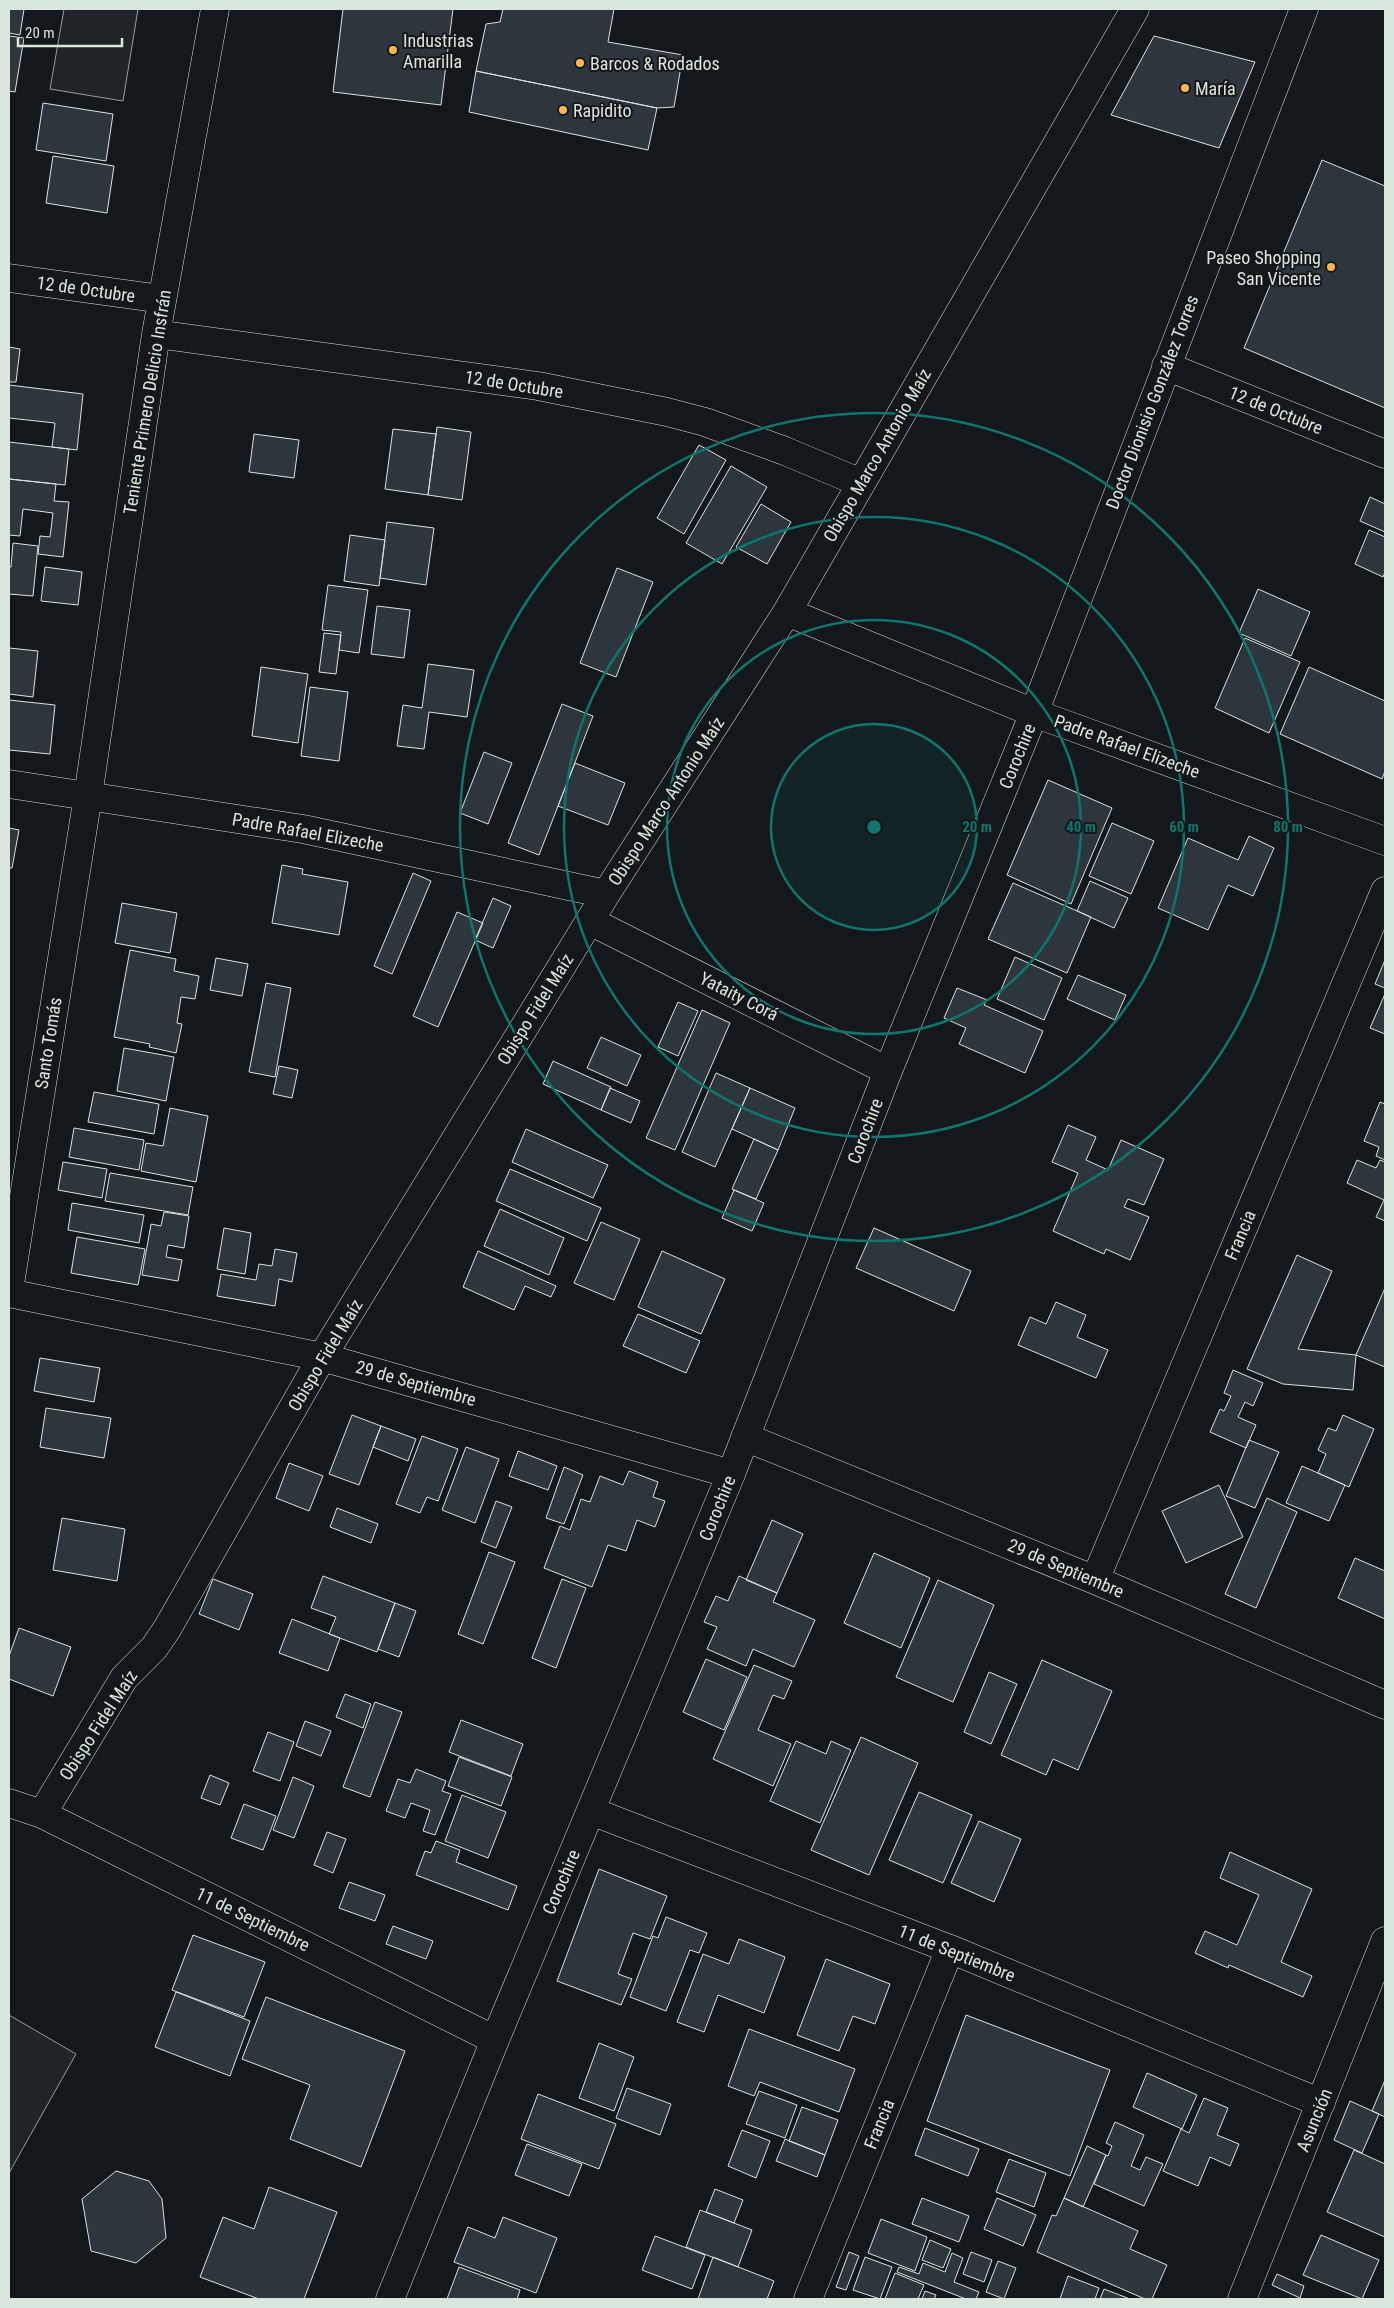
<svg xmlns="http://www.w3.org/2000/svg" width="1394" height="2308" font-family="'Roboto Condensed',sans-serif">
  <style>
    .green { fill: #202428; stroke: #939e99 }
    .building { fill: #2c363c; stroke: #d8e6dc }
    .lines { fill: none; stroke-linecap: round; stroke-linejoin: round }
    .minor-casing { stroke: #d8e6dc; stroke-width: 29 }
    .minor { stroke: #14181c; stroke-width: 28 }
    .ring { fill: none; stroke: #0f766e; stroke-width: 2.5 }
    .poi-dot { fill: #ffb74d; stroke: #14181c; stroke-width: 2 }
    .labels { text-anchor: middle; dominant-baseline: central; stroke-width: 4; stroke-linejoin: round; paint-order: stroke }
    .poi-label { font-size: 18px; fill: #d8e6dc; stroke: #14181c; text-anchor: start }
    .street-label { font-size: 18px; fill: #d8e6dc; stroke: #14181c }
    .centre { fill: #0f766e; stroke: #14181c; stroke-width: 2.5 }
    .ring-label { font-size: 15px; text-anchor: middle; font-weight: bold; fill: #0f766e; stroke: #14181c; stroke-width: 4; stroke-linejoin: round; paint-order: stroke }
  </style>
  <rect width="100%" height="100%" fill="#14181c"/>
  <!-- green -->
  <path class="green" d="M64,9H138L123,101L50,89Z
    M9,2015L76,2054L9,2173Z"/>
  <!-- building -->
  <path class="building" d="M9,9H24L20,35L9,33Z
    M343,9H453L441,105L333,92Z
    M503,9H614L608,42L683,55L674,107L657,108L476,71L486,24L500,22Z
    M9,36L24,38L15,92L9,91Z
    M1154,36L1255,62L1219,148L1111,115Z
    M476,71L657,108L648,150L469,112Z
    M43,103L113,114L106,161L36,150Z
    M53,156L114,166L107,213L46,203Z
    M1322,160L1385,186V408L1244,348Z
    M9,347L20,349L16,382H9Z
    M9,385L83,394L77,450L52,447L55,423L9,418Z
    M437,427L471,432L462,500L428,495Z
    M393,429L436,434L428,495L385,489Z
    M254,434L299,440L294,478L249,472Z
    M9,442L69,449L65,485L9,479Z
    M699,445L726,460L684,534L657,518Z
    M731,466L767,487L722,564L686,543Z
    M9,479L56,484L54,501L69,502L63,557L38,554L40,536L50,537L53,513L23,509L20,536L9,535Z
    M1370,497L1385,504V532L1360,521Z
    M761,504L791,522L767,564L736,547Z
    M387,522L434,528L426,585L380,578Z
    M1369,530L1385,537V572L1383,577L1355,564Z
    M350,535L385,540L379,586L344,581Z
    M13,543L38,546L33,596L9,594V567H11Z
    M45,567L82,572L78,605L41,601Z
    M617,568L653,582L616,677L580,663Z
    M328,585L368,590L359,653L339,650L341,632L322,630Z
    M1258,589L1310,612L1291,656L1239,633Z
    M377,606L410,610L404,658L371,654Z
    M324,633L341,635L336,674L319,672Z
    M1245,638L1300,662L1269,733L1215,708Z
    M9,648L38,651L33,697L9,694Z
    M428,664L474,670L467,717L429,712L424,749L397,746L403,705L422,708Z
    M261,667L308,674L298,743L252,736Z
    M1309,667L1385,701V771L1382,779L1280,734Z
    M310,687L348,692L339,761L301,756Z
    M9,700L55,705L50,754L9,750Z
    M562,704L593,716L539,855L508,843Z
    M484,752L512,763L488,824L460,813Z
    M575,763L625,783L608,825L558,806Z
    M1048,780L1112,808L1071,904L1007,875Z
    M1112,823L1154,841L1131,894L1089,876Z
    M9,828L19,830L12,868H9Z
    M1249,836L1274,848L1253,896L1228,885L1208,930L1158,908L1188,838L1238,860Z
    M282,865L303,869L302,874L348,882L339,935L272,923Z
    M413,873L431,881L392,974L374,966Z
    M1090,881L1128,898L1114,928L1077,911Z
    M1013,883L1091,917L1067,973L988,939Z
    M493,898L511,906L493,948L475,940Z
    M122,903L177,913L170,953L115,943Z
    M457,912L483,923L438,1027L413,1016Z
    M130,950L176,959L174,971L199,976L195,999L181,997L177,1023L182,1024L176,1053L149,1047L150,1044L114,1037Z
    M1015,957L1062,978L1044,1020L997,999Z
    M216,958L248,964L242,996L210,990Z
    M1385,960V988L1375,984Z
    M1078,975L1126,995L1115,1020L1067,999Z
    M266,983L291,988L275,1077L249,1072Z
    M957,988L987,1000L984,1005L1043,1031L1025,1073L959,1044L966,1028L944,1018Z
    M1385,994V1034L1370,1028Z
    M678,1002L698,1011L678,1056L658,1047Z
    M702,1010L730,1023L675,1150L646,1138Z
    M601,1037L641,1055L627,1086L587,1068Z
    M124,1048L174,1057L166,1101L117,1091Z
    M553,1061L611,1087L601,1110L543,1084Z
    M279,1066L298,1070L292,1098L273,1094Z
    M716,1073L750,1088L715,1167L682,1152Z
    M610,1088L640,1101L631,1123L601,1110Z
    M750,1088L795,1108L778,1150L732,1129Z
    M94,1092L159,1104L154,1134L88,1122Z
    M1380,1102L1385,1104V1160L1376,1156L1379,1147L1364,1141Z
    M170,1108L208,1116L196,1182L141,1171L146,1143L163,1146Z
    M1068,1125L1096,1137L1086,1160L1108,1170L1121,1140L1164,1159L1144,1205L1128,1199L1124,1207L1149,1217L1130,1260L1106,1249L1104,1254L1053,1231L1078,1173L1052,1162Z
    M74,1128L144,1140L139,1170L69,1157Z
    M526,1129L608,1165L593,1198L512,1162Z
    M754,1139L778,1150L756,1199L732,1189Z
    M1357,1160L1376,1168L1380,1160L1385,1162V1221L1376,1217L1384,1200L1347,1183Z
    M63,1162L107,1169L102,1198L58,1190Z
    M510,1169L601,1208L587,1241L496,1201Z
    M110,1173L193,1187L188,1215L105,1201Z
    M734,1190L764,1203L752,1231L722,1218Z
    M72,1203L144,1215L139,1243L68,1230Z
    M500,1209L564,1238L549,1275L484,1246Z
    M164,1212L189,1216L184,1248L168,1245L166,1257L182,1260L178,1281L142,1275L151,1224L161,1226Z
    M601,1222L640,1239L614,1300L574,1283Z
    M224,1228L251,1233L245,1274L217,1269Z
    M874,1228L971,1271L954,1311L856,1268Z
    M77,1237L145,1249L138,1285L71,1273Z
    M275,1249L297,1253L292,1282L279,1279L275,1306L217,1296L221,1274L256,1280L259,1264L272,1266Z
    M478,1251L556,1286L551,1297L525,1286L514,1310L463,1287Z
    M662,1251L725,1279L701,1334L638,1307Z
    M1297,1255L1332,1271L1298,1349L1356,1355L1353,1390L1283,1384L1247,1369Z
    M1385,1288V1367L1356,1355Z
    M1056,1302L1086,1315L1077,1337L1108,1350L1096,1378L1018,1345L1030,1317L1046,1324Z
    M638,1314L700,1341L686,1373L623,1346Z
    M40,1358L100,1368L94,1402L34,1391Z
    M1233,1370L1263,1383L1253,1406L1245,1402L1238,1417L1256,1425L1246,1448L1210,1432L1220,1409L1224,1411L1231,1396L1224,1393Z
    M46,1408L111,1418L104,1458L40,1447Z
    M352,1415L381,1426L359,1485L329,1474Z
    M1343,1415L1374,1429L1349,1487L1318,1473L1326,1454L1318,1450L1328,1428L1336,1431Z
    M381,1426L416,1439L408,1461L373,1447Z
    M422,1436L458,1449L438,1501L427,1497L420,1513L396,1504Z
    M1249,1440L1279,1452L1255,1508L1226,1496Z
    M466,1447L499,1459L475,1523L442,1510Z
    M518,1451L557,1466L548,1490L509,1476Z
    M289,1463L323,1476L309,1511L276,1498Z
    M1302,1466L1345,1485L1329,1521L1286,1503Z
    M564,1467L583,1475L564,1524L546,1518Z
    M629,1471L658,1482L653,1497L665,1501L655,1527L637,1520L626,1551L608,1545L592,1587L544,1568L560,1526L570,1530L581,1499L590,1502L600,1476L623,1485Z
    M1219,1485L1243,1537L1186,1563L1162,1511Z
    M1267,1498L1297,1512L1256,1608L1225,1594Z
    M496,1501L512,1507L496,1548L481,1542Z
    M337,1508L378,1524L371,1543L330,1527Z
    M62,1518L125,1529L117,1581L53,1570Z
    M772,1520L803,1534L777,1593L746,1580Z
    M489,1552L515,1562L483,1644L458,1634Z
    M874,1553L930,1578L901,1648L844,1623Z
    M1355,1558L1385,1571V1619L1338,1598Z
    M323,1576L395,1603L377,1652L329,1634L336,1617L311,1608Z
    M739,1576L777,1593L773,1602L815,1620L794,1667L753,1649L746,1666L707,1649L717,1627L704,1622L716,1596L728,1601Z
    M213,1579L253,1594L239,1630L199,1614Z
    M562,1579L586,1588L556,1668L532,1658Z
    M938,1580L994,1605L953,1702L896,1677Z
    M395,1603L416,1611L399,1657L378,1649Z
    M292,1619L340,1638L328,1671L279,1653Z
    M19,1628L71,1647L53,1696L9,1679V1656Z
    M706,1659L747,1677L724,1730L683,1712Z
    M1042,1660L1112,1691L1078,1770L1053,1759L1046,1775L1001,1755Z
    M754,1665L792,1681L784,1699L773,1695L758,1730L791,1744L773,1786L713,1759Z
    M989,1672L1017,1684L991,1744L964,1732Z
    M345,1694L371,1704L363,1728L336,1717Z
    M375,1702L402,1712L370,1797L343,1787Z
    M461,1720L523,1744L511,1776L449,1752Z
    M305,1721L331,1731L321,1756L296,1746Z
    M268,1732L294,1742L280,1781L253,1771Z
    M861,1737L918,1763L869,1875L811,1850Z
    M796,1741L826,1754L831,1741L851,1750L820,1823L770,1801Z
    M459,1757L512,1777L501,1806L448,1786Z
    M416,1769L446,1781L442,1791L451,1794L435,1835L423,1831L430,1810L411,1803L405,1818L386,1811L398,1779L410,1783Z
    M210,1775L229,1783L220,1805L201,1798Z
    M293,1777L314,1786L294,1838L273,1830Z
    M919,1792L972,1815L943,1883L889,1860Z
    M462,1795L506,1812L488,1858L445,1841Z
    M244,1804L276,1816L263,1850L231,1838Z
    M979,1821L1021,1839L994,1902L951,1883Z
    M327,1832L346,1839L333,1873L314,1865Z
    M436,1841L460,1850L456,1862L517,1886L508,1910L416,1875L425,1851L431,1853Z
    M1230,1852L1312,1889L1281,1962L1312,1976L1303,1997L1229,1965L1228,1968L1195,1953L1205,1931L1237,1945L1259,1895L1220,1878Z
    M599,1869L667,1896L650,1939L633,1933L618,1974L632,1979L621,2005L557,1981Z
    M349,1882L385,1895L375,1921L339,1908Z
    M666,1917L707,1933L699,1953L690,1950L666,2011L630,1997L653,1936L658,1938Z
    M393,1926L433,1941L426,1959L386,1944Z
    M193,1935L265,1962L244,2017L172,1990Z
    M739,1939L785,1957L764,2013L718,1995L704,2032L677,2022L703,1954L729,1964Z
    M826,1959L890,1984L875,2024L853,2016L839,2051L797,2035Z
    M176,1992L250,2021L230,2076L155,2047Z
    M266,1997L405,2051L361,2167L290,2139L310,2085L242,2059Z
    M966,2015L1110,2070L1070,2176L927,2121Z
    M749,2029L855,2069L839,2112L760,2082L754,2096L728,2086Z
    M599,2043L634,2057L614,2111L579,2098Z
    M1147,2073L1197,2095L1182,2129L1133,2107Z
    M1385,2080V2117L1372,2111Z
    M627,2088L671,2104L660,2135L616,2118Z
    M759,2091L797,2105L785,2138L746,2124Z
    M538,2094L616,2124L599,2169L521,2139Z
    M1204,2098L1228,2108L1217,2135L1239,2144L1230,2166L1210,2157L1198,2186L1163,2171L1181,2129L1189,2133Z
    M1350,2101L1379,2114L1362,2153L1334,2140Z
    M802,2107L838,2120L825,2155L789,2141Z
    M1115,2122L1144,2135L1131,2166L1140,2170L1146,2157L1163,2164L1144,2206L1094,2184L1106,2155L1108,2156L1112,2146L1106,2143Z
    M925,2128L979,2149L968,2176L915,2155Z
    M742,2130L770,2141L756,2178L728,2166Z
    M785,2139L825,2155L817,2177L776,2161Z
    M527,2144L582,2164L569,2196L515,2175Z
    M1087,2146L1106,2155L1083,2207L1064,2198Z
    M1354,2150L1385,2164V2237L1327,2212Z
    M1009,2159L1046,2173L1034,2207L996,2192Z
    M116,2171L149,2181L162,2199L166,2238L136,2263L91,2251L82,2199Z
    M269,2187L337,2212L304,2299H259L200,2277L223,2217L254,2229Z
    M715,2189L743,2200L734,2223L706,2212Z
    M922,2198L969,2216L959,2242L912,2224Z
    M997,2198L1036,2215L1023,2246L984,2229Z
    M1064,2198L1138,2231L1130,2249L1167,2265L1152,2299H1145L1037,2252L1052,2215L1056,2216Z
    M700,2210L752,2230L738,2267L686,2247Z
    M503,2217L557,2238L536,2293L454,2262L468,2227L495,2238Z
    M881,2219L927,2237L915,2271L868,2253Z
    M1321,2235L1379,2260L1362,2299L1303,2275Z
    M655,2236L705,2255L692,2289L642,2270Z
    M930,2240L951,2249L943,2268L922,2260Z
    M849,2252L859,2256L846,2290L836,2287Z
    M971,2252L992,2260L984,2282L963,2274Z
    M952,2253L963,2258L954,2282L979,2292L976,2299H966L897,2272L899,2267L919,2274L923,2263L945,2272Z
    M713,2257L774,2281L767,2299H698Z
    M865,2257L892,2267L880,2299L853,2290Z
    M998,2261L1016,2268L1004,2299L986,2292Z
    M459,2267L520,2290L517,2299H447Z
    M895,2273L924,2285L918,2299H885Z
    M1277,2274L1304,2286L1300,2298L1272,2285Z
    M1068,2276L1099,2288L1095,2299H1060Z
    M1104,2289L1130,2299H1100Z
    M925,2291L936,2295L934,2299H922Z"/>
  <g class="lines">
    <!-- minor casing -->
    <g class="minor-casing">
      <path id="minor" d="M9,278L162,299
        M156,334L538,386L667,412L705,422L785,451L861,483
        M1166,366L1385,454
        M787,612L1034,713L1385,841
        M9,784L303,829L606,894
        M590,921L888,1071
        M9,1290L88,796L156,334L215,9
        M9,1293L322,1357L731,1474
        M745,1437L1095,1580L1385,1705
        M1095,1580L1385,891
        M9,1803L42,1814L495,2040
        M591,1811L950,1949L1321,2103
        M42,1814L124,1678L154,1648L167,1629L322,1357L606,894L787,612L1135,9
        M390,2299L495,2040L731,1474L888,1071L1034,713L1304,9
        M808,2299L950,1949
        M1242,2299L1385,1941"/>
    </g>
    <!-- minor -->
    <use href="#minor" class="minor"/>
  </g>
  <!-- distance rings -->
  <circle cx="874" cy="827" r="103" fill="#0f766e" fill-opacity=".12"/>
  <g class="ring">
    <circle cx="874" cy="827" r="103"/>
    <circle cx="874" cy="827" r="207"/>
    <circle cx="874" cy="827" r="310"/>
    <circle cx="874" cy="827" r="414"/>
  </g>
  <!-- markers -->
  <g class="poi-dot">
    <circle cx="393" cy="50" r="5"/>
    <circle cx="580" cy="63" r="5"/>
    <circle cx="1185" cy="88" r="5"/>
    <circle cx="563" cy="110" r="5"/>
    <circle cx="1331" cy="267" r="5"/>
  </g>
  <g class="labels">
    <!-- poi labels -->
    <g class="poi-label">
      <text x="403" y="40">Industrias<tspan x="403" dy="21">Amarilla</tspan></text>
      <text x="590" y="63">Barcos &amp; Rodados</text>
      <text x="1195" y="88">María</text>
      <text x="573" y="110">Rapidito</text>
      <text x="1321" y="257" text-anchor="end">Paseo Shopping<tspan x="1321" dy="21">San Vicente</tspan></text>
    </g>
    <!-- street labels -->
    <g class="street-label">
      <text transform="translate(86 289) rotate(8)">12 de Octubre</text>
      <text transform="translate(514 384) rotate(9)">12 de Octubre</text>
      <text transform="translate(147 402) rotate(-81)">Teniente Primero Delicio Insfrán</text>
      <text transform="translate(1152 402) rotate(-69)">Doctor Dionisio González Torres</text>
      <text transform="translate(1276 410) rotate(22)">12 de Octubre</text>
      <text transform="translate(877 455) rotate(-60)">Obispo Marco Antonio Maíz</text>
      <text transform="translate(1127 746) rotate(20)">Padre Rafael Elizeche</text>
      <text transform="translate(1017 756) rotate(-68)">Corochire</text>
      <text transform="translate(666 801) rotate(-57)">Obispo Marco Antonio Maíz</text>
      <text transform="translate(308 832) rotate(10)">Padre Rafael Elizeche</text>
      <text transform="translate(739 996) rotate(27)">Yataity Corá</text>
      <text transform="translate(535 1009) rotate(-58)">Obispo Fidel Maíz</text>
      <text transform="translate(48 1043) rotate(-81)">Santo Tomás</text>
      <text transform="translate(865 1131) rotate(-69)">Corochire</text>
      <text transform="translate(1240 1235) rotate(-67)">Francia</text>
      <text transform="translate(325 1355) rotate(-59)">Obispo Fidel Maíz</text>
      <text transform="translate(416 1383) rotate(16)">29 de Septiembre</text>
      <text transform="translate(717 1508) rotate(-68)">Corochire</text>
      <text transform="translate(1066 1568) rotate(23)">29 de Septiembre</text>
      <text transform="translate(98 1725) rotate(-57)">Obispo Fidel Maíz</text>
      <text transform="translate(561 1882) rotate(-67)">Corochire</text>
      <text transform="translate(253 1919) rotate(26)">11 de Septiembre</text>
      <text transform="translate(957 1953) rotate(22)">11 de Septiembre</text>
      <text transform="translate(1314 2120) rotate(-68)">Asunción</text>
      <text transform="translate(879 2124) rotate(-68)">Francia</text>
    </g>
  </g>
  <circle cx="874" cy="827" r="8" class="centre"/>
  <g class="ring-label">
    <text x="977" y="832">20 m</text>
    <text x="1081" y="832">40 m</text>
    <text x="1184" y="832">60 m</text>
    <text x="1288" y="832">80 m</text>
  </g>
  <!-- border -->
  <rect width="1394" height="2308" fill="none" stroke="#d8e6dc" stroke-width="20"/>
  <!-- scale -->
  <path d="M18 38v8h104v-8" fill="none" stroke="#d8e6dc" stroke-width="2.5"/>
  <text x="25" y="38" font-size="15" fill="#d8e6dc" stroke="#14181c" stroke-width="4" paint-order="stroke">20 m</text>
</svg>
